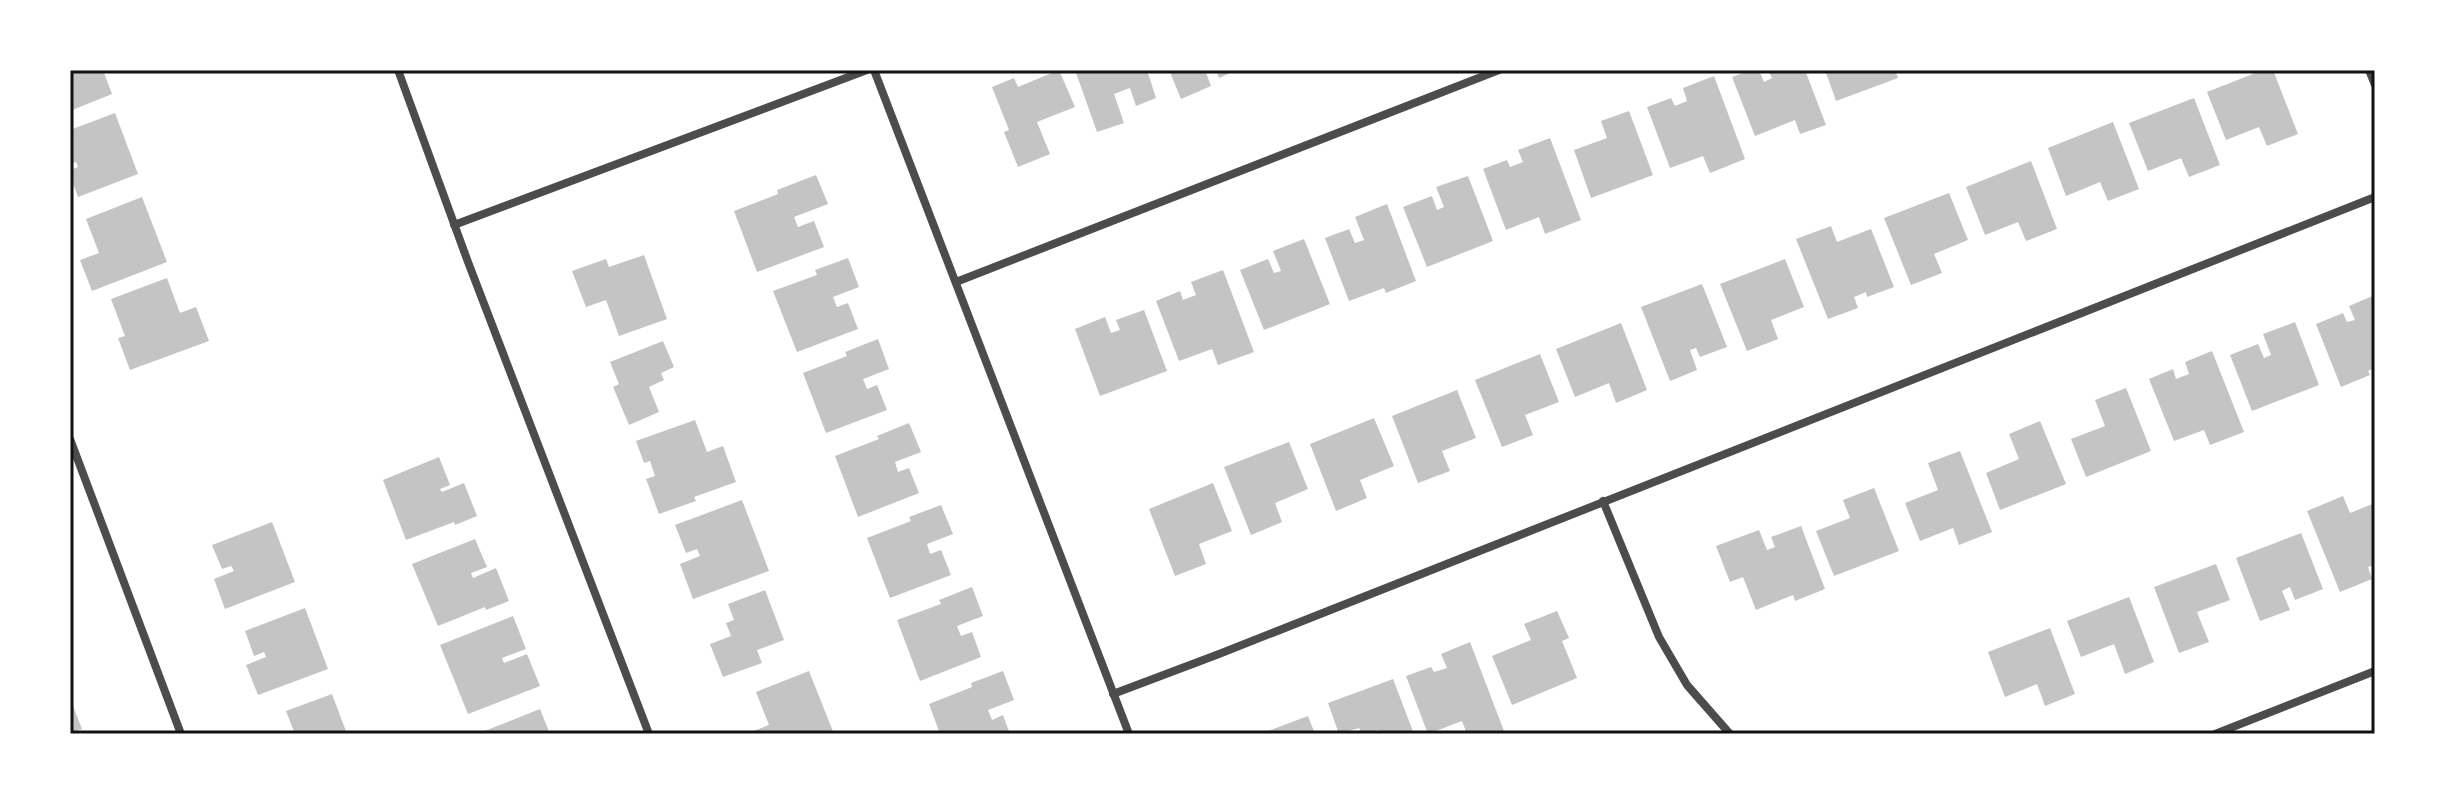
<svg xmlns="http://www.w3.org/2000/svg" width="2445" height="804" font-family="Ubuntu,sans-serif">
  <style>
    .building { fill: #c4c4c4 }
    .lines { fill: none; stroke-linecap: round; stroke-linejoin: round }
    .minor { stroke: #4c4c4c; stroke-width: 8 }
    .neatline { fill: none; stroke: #111; stroke-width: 3 }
  </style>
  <rect width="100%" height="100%" fill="#fff"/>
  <!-- building -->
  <path class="building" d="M70,70H103L112,94L70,111Z
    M1059,70L1075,107L1037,122L1050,154L1018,167L1004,132L1009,130L992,87L1014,78L1018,87Z
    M1075,70H1147L1156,98L1136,106L1130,88L1114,94L1124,123L1097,132Z
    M1169,70H1205L1211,86L1181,99Z
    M1216,70H1237L1219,78Z
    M1751,70H1759L1764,82L1772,78L1768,70H1805L1826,125L1800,134L1795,120L1755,136L1732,77Z
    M1825,70H1895L1898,78L1836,101Z
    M2263,70H2273L2298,134L2267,146L2259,127L2226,140L2207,92Z
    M1714,76L1745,159L1710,173L1703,156L1670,168L1647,107L1671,98L1675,106L1687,101L1683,88Z
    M2194,98L2220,165L2189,177L2181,158L2148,171L2129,123Z
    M1629,111L1653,175L1591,198L1574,150L1607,138L1601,121Z
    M115,113L138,174L78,197L70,175V170L78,167L76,162L70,164V130Z
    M2113,122L2139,189L2108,201L2100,182L2066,196L2048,148Z
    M1550,138L1581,220L1545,234L1539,217L1506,230L1483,169L1507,160L1510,167L1523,162L1518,150Z
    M2031,161L2057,229L2026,241L2018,222L1985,235L1966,187Z
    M816,175L828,204L794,217L798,227L814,221L824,247L757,272L734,211L778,194L777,190Z
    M1468,176L1493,241L1427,267L1403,207L1432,196L1437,210L1444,207L1436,187Z
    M1949,193L1968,240L1934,254L1942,273L1911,285L1884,218Z
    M142,197L167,262L92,291L80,260L99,253L86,219Z
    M1387,204L1416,281L1386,293L1384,288L1349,301L1325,238L1349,229L1355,243L1364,240L1355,217Z
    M1831,226L1837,242L1871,229L1894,287L1867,297L1866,292L1854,297L1858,308L1828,319L1796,239Z
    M1304,239L1330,304L1264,330L1240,270L1268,259L1274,273L1281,271L1273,251Z
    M644,255L667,319L619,336L606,300L586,307L572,271L606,259L609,267Z
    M848,258L859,287L833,297L837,307L848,303L858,329L797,352L773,291L817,275L815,270Z
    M1785,259L1804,307L1771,320L1778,339L1747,351L1720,284Z
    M1223,270L1254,352L1218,365L1212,349L1179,361L1156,301L1180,291L1183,300L1196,295L1191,282Z
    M167,278L180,313L196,307L209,341L130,370L118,338L125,336L111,299Z
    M1702,284L1727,347L1700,357L1696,348L1690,350L1697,370L1670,381L1641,307Z
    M2375,295V368L2368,371L2370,375L2341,387L2316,324L2343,313L2347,322L2355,320L2349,306Z
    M1144,310L1167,371L1100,396L1075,329L1105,317L1111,333L1120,330L1116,320Z
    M2295,322L2319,385L2252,411L2230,355L2258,344L2264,358L2271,355L2263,334Z
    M1621,323L1647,390L1616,403L1609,383L1575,397L1556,349Z
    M878,339L889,369L863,379L867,389L877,385L887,410L826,433L803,373L847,356L845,352Z
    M663,341L674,367L661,373L664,380L649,387L659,412L629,425L613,387L619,384L610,362Z
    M2212,351L2244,432L2210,445L2204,430L2174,441L2149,379L2173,369L2176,379L2189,374L2185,362Z
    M1540,354L1559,402L1525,415L1533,435L1502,447L1475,380Z
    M2126,388L2151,451L2086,477L2071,439L2105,426L2095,400Z
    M1457,390L1476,438L1442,451L1450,471L1418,483L1392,416Z
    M1374,418L1394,466L1360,480L1367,498L1336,511L1310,444Z
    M695,420L707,452L723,446L736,482L694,497L696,501L659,514L646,479L655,476L650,461L644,463L636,441Z
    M2040,421L2066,484L2000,510L1986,473L2019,459L2009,434Z
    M909,423L921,452L895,462L898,472L909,468L919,493L858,517L835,456L879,439L877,436Z
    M1289,442L1308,489L1275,503L1282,522L1251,535L1224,467Z
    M1960,451L1992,532L1959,545L1953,528L1920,541L1905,503L1938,490L1928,463Z
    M439,457L450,485L440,489L442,492L464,483L477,516L455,525L454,522L406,540L383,480Z
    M1213,483L1232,531L1199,544L1206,564L1175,576L1149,509Z
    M1874,488L1899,551L1834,576L1816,531L1850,518L1843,500Z
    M2343,496L2350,513L2375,503V565L2368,567L2372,579L2340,592L2307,511Z
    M742,500L769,571L693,599L680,564L700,556L697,549L686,553L675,525Z
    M941,505L953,534L927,544L930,554L941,550L951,575L890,598L867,538L911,521L909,517Z
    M272,522L295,582L225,609L214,579L234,571L231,566L222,569L212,545Z
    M1801,526L1825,589L1795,601L1793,595L1756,610L1743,577L1730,582L1716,546L1759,530L1767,550L1775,547L1771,537Z
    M2301,533L2323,589L2295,600L2290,587L2282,591L2290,610L2260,621L2236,558Z
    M475,539L487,567L471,573L473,578L496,568L509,601L486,610L485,607L438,626L412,564Z
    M2216,564L2230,600L2197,612L2209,642L2179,653L2154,587Z
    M972,587L983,616L957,626L961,636L972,632L981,657L920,681L897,620L941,604L939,600Z
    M765,590L784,640L757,650L762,663L723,677L710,644L731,636L726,623L734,620L728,604Z
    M2129,597L2154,662L2125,674L2114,644L2081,657L2067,621Z
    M305,608L328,669L258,695L246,665L266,657L264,652L254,656L245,631Z
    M1557,611L1569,638L1562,641L1577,678L1512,705L1492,656L1531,640L1524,624Z
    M513,616L526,649L502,658L504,663L527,654L540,686L468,714L440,645Z
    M2050,628L2075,694L2045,706L2037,684L2005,697L1988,652Z
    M1470,642L1504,731L1496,734H1467L1462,721L1428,734L1406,676L1431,667L1434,672L1447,668L1441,654Z
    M809,671L834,734H746L769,725L756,692Z
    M1003,671L1014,700L988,710L992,720L1003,715L1010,734H940L929,704L972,687L971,683Z
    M1393,679L1414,734H1379L1378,730L1362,734L1359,728L1339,734L1328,703Z
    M332,694L347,734H295L286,711Z
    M70,698L82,729L70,733Z
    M540,709L550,734H477Z
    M1308,716L1315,734H1260Z"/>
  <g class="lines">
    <!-- minor -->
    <path class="minor" d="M398,70L468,262L649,734
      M874,70L1129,734
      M2369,70L2375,85
      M454,225L867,70
      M956,282L1499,70
      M70,439L181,734
      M1603,501L1659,637L1687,685L1730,734
      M1113,694L1219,654L2375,197
      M2215,734L2375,671"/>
  </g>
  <!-- border -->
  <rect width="2445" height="804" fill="none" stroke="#ffffff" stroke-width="144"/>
  <rect x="72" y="72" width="2301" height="660" class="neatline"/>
</svg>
